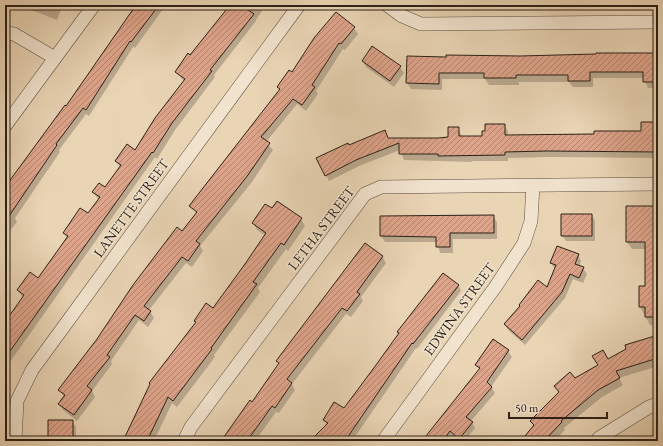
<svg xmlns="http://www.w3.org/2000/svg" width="663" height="446" font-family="'EB Garamond',serif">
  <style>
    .shadow { fill: #0003 }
    .building { fill: url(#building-hatch); stroke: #2b2017 }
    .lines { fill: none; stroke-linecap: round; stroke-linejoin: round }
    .minor-casing { stroke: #5a4d3e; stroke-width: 14 }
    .minor { stroke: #f1e3ce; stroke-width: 13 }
    .labels { text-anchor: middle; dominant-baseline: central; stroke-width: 3; stroke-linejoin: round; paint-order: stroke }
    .street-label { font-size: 14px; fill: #2b2017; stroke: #f1e3ce }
  </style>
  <defs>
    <pattern id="building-hatch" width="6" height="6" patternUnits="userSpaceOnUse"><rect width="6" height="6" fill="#dea48a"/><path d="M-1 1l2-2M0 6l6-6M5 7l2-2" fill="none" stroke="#b48570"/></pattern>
  </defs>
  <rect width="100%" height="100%" fill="#e9d4b4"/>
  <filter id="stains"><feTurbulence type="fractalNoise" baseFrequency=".005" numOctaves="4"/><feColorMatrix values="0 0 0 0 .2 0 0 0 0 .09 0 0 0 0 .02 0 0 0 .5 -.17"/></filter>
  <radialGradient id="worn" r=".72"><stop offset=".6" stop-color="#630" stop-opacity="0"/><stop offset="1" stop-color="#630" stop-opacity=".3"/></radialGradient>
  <!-- shadow -->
  <path class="shadow" d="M19,5H61L62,7L57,20Z
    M139,5H166L135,48L133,47L89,116L86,114L59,150L60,152L15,218L17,222L5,237V189L67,107L112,39Z
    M231,5H266L256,20V21L214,75L215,77L175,130L157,159L155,157L5,369V324L23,298L18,290L38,279L67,238L64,233L88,215L99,200L93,192L105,189L120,167L116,161L135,151L184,81L176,72Z
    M354,28L358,34L345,50L343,49L316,91L318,94L306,111L297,104L266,142L273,150L252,182L200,246L203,251L192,267L186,263L149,310L154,318L148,327L139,320L111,361L112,364L92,391L95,397L77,421L63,410L59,404L64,397L60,390L197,214L191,206L280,91L278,87L292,73Z
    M658,54V88H648L644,78H593V87H573L569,82H519V85H489L485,79H442V90L411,89L407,83L447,58Z
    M363,61L400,67L404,73L394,87L366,67Z
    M658,123V158L551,157L508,158V161H472V162L404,160L400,150L359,166L329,181L326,175L348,146L384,131L388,138H449L458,128L462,137H483L504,125L508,131V136H554L642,132Z
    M658,207V325H650L640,307V287H646V249H632L627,242Z
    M272,210L301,219L305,226L288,251L286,249L258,288L260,292L214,355L215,357L177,407L172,403L154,441H123L151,384L197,324L195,321L214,309L266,236L257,230L253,223Z
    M592,215L595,221V241H566L562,235Z
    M493,216L497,222V239H453V253H440L437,242H385L381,236Z
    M578,255L581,261L579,267L583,268L587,274L583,283L573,279L565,298L525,345L508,330L505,324L548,289L555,269L551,263Z
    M382,256L386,263L361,297L363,301L351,317L346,314L292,384L295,390L279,413L276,412L255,441H222L252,403L279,364L278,361Z
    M458,285L461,291L417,349L416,348L352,441L347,438L344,441H312L327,425L324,420L345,410Z
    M658,336V366L619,378L623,385L602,397L564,428L565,430L554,441H523L534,426L531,421L559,393L555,386L575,379L608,360Z
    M508,351L512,357L491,387L495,393L471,421L475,428L465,441H459L453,437L450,441H423L480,371L477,365Z
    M49,421H72L76,427V441H49Z"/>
  <!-- building -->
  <path class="building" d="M136,5H159L131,42L130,41L86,110L83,108L56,144L57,145L5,222V187L65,105L66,106Z
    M230,5H241L254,14L210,70L212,71L172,123L153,153L152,152L5,358V322L24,295L17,290L30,272L38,278L68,236L63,233L80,208L88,213L100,197L92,192L99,183L105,187L121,165L115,161L127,144L135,150L155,118L185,79L175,72L188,53L190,55Z
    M336,12L355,27L341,44L339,43L312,85L315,87L302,105L293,99L261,137L270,143L248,175L196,241L200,244L188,261L182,257L144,306L151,311L144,321L135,315L107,355L110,357L87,386L92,390L74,415L58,404L65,395L58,390L97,339L133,285L177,227L182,231L197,212L189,206L280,89L277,87L289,70L292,72L314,38Z
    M372,46L401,66L390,81L362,61Z
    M596,53H658V82H643V72H590V81H568V75H516V78H484V73H439V84L406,83L407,56L446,57V55L520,56L596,54Z
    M641,122H658V152L547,151L505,152V155L438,156V154H399V143L356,160L325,176L316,158L348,143L349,145L385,130L388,138H438L448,137V127H459V136H482V131H485V124H505V135L594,134V131H641Z
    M277,201L302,218L284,245L281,243L253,282L257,284L211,348L212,349L173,401L168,397L147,441H123L150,384L149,383L196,322L194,321L206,303L213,308L245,264L266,233L252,223L265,204L272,208Z
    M626,206H658V317H645V307H639V286H645V242H626Z
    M561,214H592V236H561Z
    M494,215V233H450V247H436V237L380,236V216Z
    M365,243L383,256L357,292L360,294L347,311L342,308L287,379L292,383L275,408L272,406L247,441H221L250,400L252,402L279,363L276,361Z
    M557,246L579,254L575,264L584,267L579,278L570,274L562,292L522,340L504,324L520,306L519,305L538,280L547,287L556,265L550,263Z
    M443,273L459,285L413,344L412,343L345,441H310L328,423L323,420L334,402L344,408L376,365L399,333L397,332Z
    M658,335V358L616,371L620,378L598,390L561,421L562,422L544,441H521L534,425L530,421L559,392L554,386L570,372L575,378L598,365L592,356L603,350L608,359L626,349L625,345Z
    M493,339L509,350L487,382L492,387L466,417L473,422L459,439L450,431L443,441H422L480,368L475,365Z
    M48,420H73V440L48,441Z"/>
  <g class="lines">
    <!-- minor casing -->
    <g class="minor-casing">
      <path id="minor" d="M387,5L402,16L421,24L658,22
        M5,33L14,34L55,58
        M5,126L94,5
        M15,441L17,401L32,370L299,5
        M184,441L191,427L365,194L381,187L658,184
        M383,441L496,286L524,243L531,221L533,185
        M597,441L599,438L649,407L658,404"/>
    </g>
    <!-- minor -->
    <use href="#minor" class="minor"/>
  </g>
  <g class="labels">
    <!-- street labels -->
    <g class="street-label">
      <text transform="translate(131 208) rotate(-54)">LANETTE STREET</text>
      <text transform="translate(321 228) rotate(-53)">LETHA STREET</text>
      <text transform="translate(459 309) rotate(-54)">EDWINA STREET</text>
    </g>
  </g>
  <!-- margin -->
  <rect width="663" height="446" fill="none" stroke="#e9d4b4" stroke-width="20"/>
  <rect x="6" y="6" width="651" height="434" fill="none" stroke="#2b2017" stroke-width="2"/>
  <rect x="10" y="10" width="643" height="426" fill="none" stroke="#2b2017"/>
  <!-- scale -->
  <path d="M509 412v6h98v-6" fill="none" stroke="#2b2017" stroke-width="2"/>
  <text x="515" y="412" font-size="12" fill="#2b2017" stroke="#f1e3ce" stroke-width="3" paint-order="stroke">50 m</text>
  <rect width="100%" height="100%" filter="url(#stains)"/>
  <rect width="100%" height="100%" fill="url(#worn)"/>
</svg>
